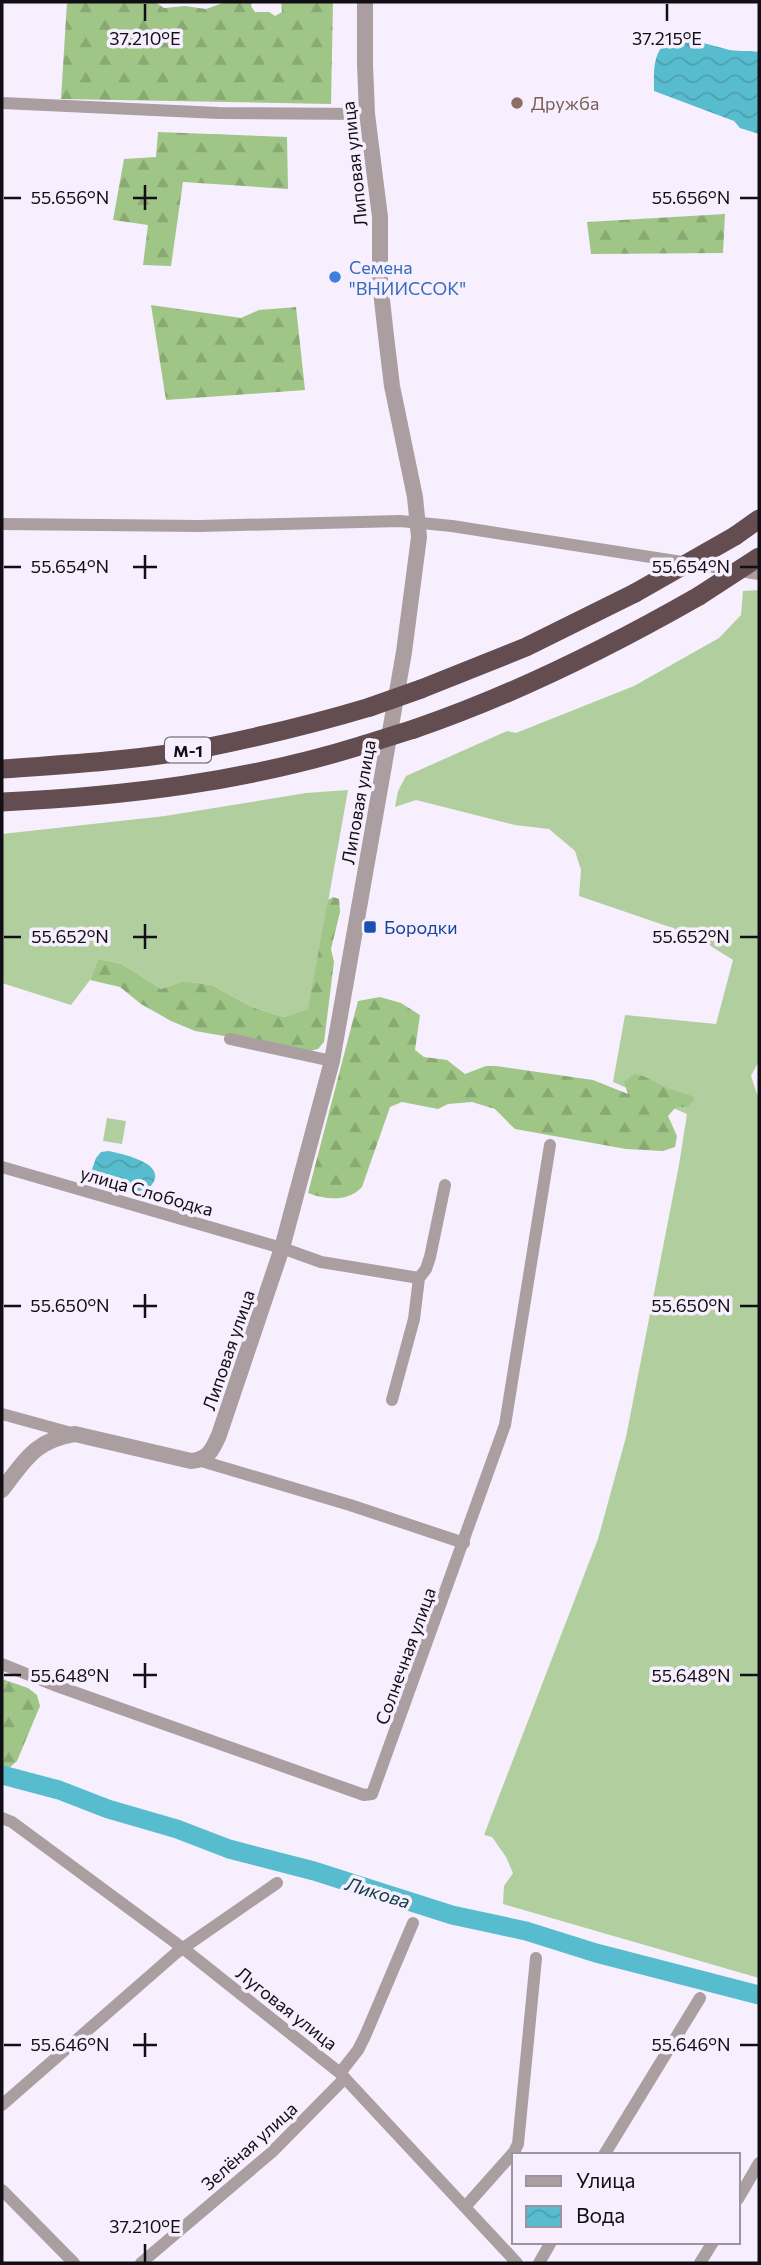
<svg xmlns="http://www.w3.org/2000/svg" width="761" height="2265" font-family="Commissioner,sans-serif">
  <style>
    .grass { fill: #b1cf9e }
    .forest { fill: url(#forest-firs) }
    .park { fill: url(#park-tufts) }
    .water { fill: url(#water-waves) }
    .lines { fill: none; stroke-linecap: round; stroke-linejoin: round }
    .river { stroke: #57bdce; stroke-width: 19 }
    .minor { stroke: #aa9ea0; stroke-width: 12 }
    .tertiary { stroke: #aa9ea0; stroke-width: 16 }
    .trunk { stroke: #634d50; stroke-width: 19 }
    .trunk-bridge { stroke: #634d50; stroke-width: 19 }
    .ticks { fill: none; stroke: #120e15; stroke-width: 2.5 }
    .education-dot { fill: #8d6e63; stroke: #f7effd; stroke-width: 2.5 }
    .shop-dot { fill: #3f7fe0; stroke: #f7effd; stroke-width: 2.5 }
    .transit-dot { fill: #1a4fb4; stroke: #f7effd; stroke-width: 2.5 }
    .labels { text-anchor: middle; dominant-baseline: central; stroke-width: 7; stroke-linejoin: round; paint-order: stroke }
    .shield { fill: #f7effd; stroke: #57525b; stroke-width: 2 }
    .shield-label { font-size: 16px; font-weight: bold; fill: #120e15 }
    .education-label { font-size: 18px; fill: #785e54; stroke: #f7effd; text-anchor: start }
    .street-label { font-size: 18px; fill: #120e15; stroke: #f7effd }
    .shop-label { font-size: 18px; fill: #366cbe; stroke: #f7effd; text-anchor: start }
    .transit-label { font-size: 18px; fill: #164399; stroke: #f7effd; text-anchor: start }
    .water-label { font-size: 19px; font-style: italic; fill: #114048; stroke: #f7effd }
    .ticks-label { font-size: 18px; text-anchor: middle; fill: #120e15; stroke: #f7effd; stroke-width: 7; stroke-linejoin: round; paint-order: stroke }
  </style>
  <defs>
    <pattern id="forest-firs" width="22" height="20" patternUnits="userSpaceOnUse" patternTransform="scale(1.75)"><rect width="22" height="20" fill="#9fc686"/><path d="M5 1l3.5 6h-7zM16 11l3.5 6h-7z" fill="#88a973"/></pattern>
    <pattern id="park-tufts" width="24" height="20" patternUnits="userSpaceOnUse" patternTransform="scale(1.75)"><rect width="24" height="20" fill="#b1cf9e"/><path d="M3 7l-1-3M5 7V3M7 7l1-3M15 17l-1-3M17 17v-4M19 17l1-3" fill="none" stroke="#97b187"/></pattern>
    <pattern id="water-waves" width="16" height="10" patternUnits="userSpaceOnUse" patternTransform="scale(1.75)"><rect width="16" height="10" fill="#57bdce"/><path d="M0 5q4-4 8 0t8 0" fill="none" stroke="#4ba1b0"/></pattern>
  </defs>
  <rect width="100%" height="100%" fill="#f7effd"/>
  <!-- grass -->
  <path class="grass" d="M759,590V1061L751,1076L759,1100V1978L503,1904L504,1886L513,1873L506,1857L492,1837L484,1835L598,1539L626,1437L679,1165L687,1114L613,1082L625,1015L716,1024L733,960L693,935L579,896L581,870L575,851L549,829L515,825L416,800L395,807L398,791L406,776L507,731L516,733L634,686L719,638L741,615L743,591Z
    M348,790L309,1009L284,1017L252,1007L212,985L183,981L161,989L122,964L98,959L90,980L71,1005L2,983V834L165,816L306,793Z"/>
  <!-- forest -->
  <path class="forest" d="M67,2H155L164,8L185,6L206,9L226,2H252L251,6L255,12H269L275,16L282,12L281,2H333L331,104L61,99Z
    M158,132L287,137L288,189L183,182L171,266L143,265L148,225L113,220L124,159L156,157Z
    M725,214L723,253L591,254L587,222Z
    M151,305L241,318L259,310L296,307L305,390L166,400Z
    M333,897L339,899L340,912L331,949L334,962L324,1042L318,1049L310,1051L195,1031L171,1021L141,1004L120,987L90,980L98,959L122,964L161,989L183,981L212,985L252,1007L284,1017L308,1009L328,900Z
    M380,997L401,1003L420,1015L415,1050L424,1057L447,1060L465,1074L486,1066H496L593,1080L628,1094L624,1082L634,1074C650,1076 658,1086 673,1090C681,1093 687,1093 695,1098L688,1107H676L668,1116L677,1136L675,1147L663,1151L626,1149L515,1129L495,1109L472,1102L448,1104L438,1109L402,1102L390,1107L362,1187C348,1202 326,1200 308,1193L358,1001Z
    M2,1679L28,1688L37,1695L40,1706L17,1761L8,1769L2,1770Z"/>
  <!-- park -->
  <path class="park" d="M107,1118L126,1121L122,1144L103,1141Z"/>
  <!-- water -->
  <path class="water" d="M682,39C697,41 711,45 726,49C735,52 749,50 759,52V134L740,128L734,121L654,91C654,71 652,56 667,40Z
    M108,1151C129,1155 179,1167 142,1194L113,1190L97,1184L91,1172L96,1158L101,1152Z"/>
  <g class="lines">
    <!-- river -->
    <path class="river" d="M2,1775L59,1790L108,1809L177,1829L229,1849L314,1871L452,1915L526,1931L596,1953L759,1995"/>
    <!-- minor -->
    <path class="minor" d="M2,103L219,113L367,114
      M2,524L199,526L400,521L452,526L759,574
      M230,1039L332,1061
      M2,1167L282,1248L321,1262L419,1278
      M392,1400L414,1319L419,1278L426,1269L430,1257L445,1185
      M2,1414L75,1434
      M198,1460L350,1505L464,1543
      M2,1664L54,1685L364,1795L372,1794L505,1425L550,1145
      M2,1818L12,1822L184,1949L340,2073L517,2263
      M340,2073L358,2050L365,2036L413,1923
      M2,2105L176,1953L277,1883
      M604,2155L700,1998
      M2,2190L74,2263
      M738,2199L759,2163
      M465,2207L514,2152L518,2144L536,1958
      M141,2263L272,2152L345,2078
      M539,2263L551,2242
      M700,2263L713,2242"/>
    <!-- tertiary -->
    <path class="tertiary" d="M2,1490C25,1460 35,1440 75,1434L191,1461C208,1460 213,1449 219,1435L282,1248L332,1061L404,652L419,537L415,497L392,386L386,336L380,282V217L367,114L365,64V2"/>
    <!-- trunk -->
    <path class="trunk" d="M735,536L759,519
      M421,689L526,647L635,593
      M414,729C514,695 608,648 699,596
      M2,769C71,764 141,760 209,747C263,736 317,723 370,707
      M2,802C126,796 244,782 363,745"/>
    <!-- trunk-bridge -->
    <path class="trunk-bridge" d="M635,593L735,536
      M699,596L759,557
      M370,707L421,689
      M363,745L414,729"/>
  </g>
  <!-- ticks -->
  <path class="ticks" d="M145,4V21M667,4V21M145,185V210M4,198H21M133,198H157M740,198H758M145,555V579M4,567H21M133,567H157M740,567H758M145,924V949M4,937H21M133,937H157M740,937H758M145,1294V1318M4,1306H21M133,1306H157M740,1306H758M145,1663V1688M4,1675H21M133,1675H157M740,1675H758M145,2033V2057M4,2045H21M133,2045H157M740,2045H758M145,2244V2262"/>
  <!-- markers -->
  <circle class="education-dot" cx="517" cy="103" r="7"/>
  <circle class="shop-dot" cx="335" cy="277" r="7"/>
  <rect class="transit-dot" x="363" y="920" width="14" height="14" rx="3.5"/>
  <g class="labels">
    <!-- shield labels -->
    <rect class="shield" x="165" y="737.5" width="46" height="25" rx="5"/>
    <g class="shield-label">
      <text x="188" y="750">М-1</text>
    </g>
    <!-- education labels -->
    <g class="education-label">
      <text x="531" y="103">Дружба</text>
    </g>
    <!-- street labels -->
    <g class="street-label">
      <text transform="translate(354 164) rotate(-96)">Липовая улица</text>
      <text transform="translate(358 802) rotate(-80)">Липовая улица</text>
      <text transform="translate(147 1191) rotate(16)">улица Слободка</text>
      <text transform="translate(228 1350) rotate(-71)">Липовая улица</text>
      <text transform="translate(405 1656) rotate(-70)">Солнечная улица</text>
      <text transform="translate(287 2008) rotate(38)">Луговая улица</text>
      <text transform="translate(249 2146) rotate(-42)">Зелёная улица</text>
    </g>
    <!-- shop labels -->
    <g class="shop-label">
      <text x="349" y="267">Семена<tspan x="349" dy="21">"ВНИИССОК"</tspan></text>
    </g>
    <!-- transit labels -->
    <g class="transit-label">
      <text x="384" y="927">Бородки</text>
    </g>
    <!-- water labels -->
    <g class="water-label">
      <text transform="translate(378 1892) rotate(17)">Ликова</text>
    </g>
  </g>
  <g class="ticks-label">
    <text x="145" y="45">37.210°E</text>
    <text x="667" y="45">37.215°E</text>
    <text x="70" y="204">55.656°N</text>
    <text x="691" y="204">55.656°N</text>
    <text x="70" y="573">55.654°N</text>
    <text x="691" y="573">55.654°N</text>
    <text x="70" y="943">55.652°N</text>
    <text x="691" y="943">55.652°N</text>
    <text x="70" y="1312">55.650°N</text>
    <text x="691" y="1312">55.650°N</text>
    <text x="70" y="1682">55.648°N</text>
    <text x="691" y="1682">55.648°N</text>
    <text x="70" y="2051">55.646°N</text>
    <text x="691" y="2051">55.646°N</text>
    <text x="145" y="2233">37.210°E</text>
  </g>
  <!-- border -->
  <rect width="761" height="2265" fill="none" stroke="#120e15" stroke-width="7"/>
  <!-- legend -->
  <rect x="512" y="2153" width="228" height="91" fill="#f7effd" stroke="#9b95a0" stroke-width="2"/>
  <rect x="526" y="2176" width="35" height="10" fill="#aa9ea0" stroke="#9b95a0" stroke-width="2"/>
  <text x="576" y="2188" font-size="21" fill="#120e15">Улица</text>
  <rect x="526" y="2206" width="35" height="21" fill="url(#water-waves)" stroke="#9b95a0" stroke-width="2"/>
  <text x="576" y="2223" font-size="21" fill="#120e15">Вода</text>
</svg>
